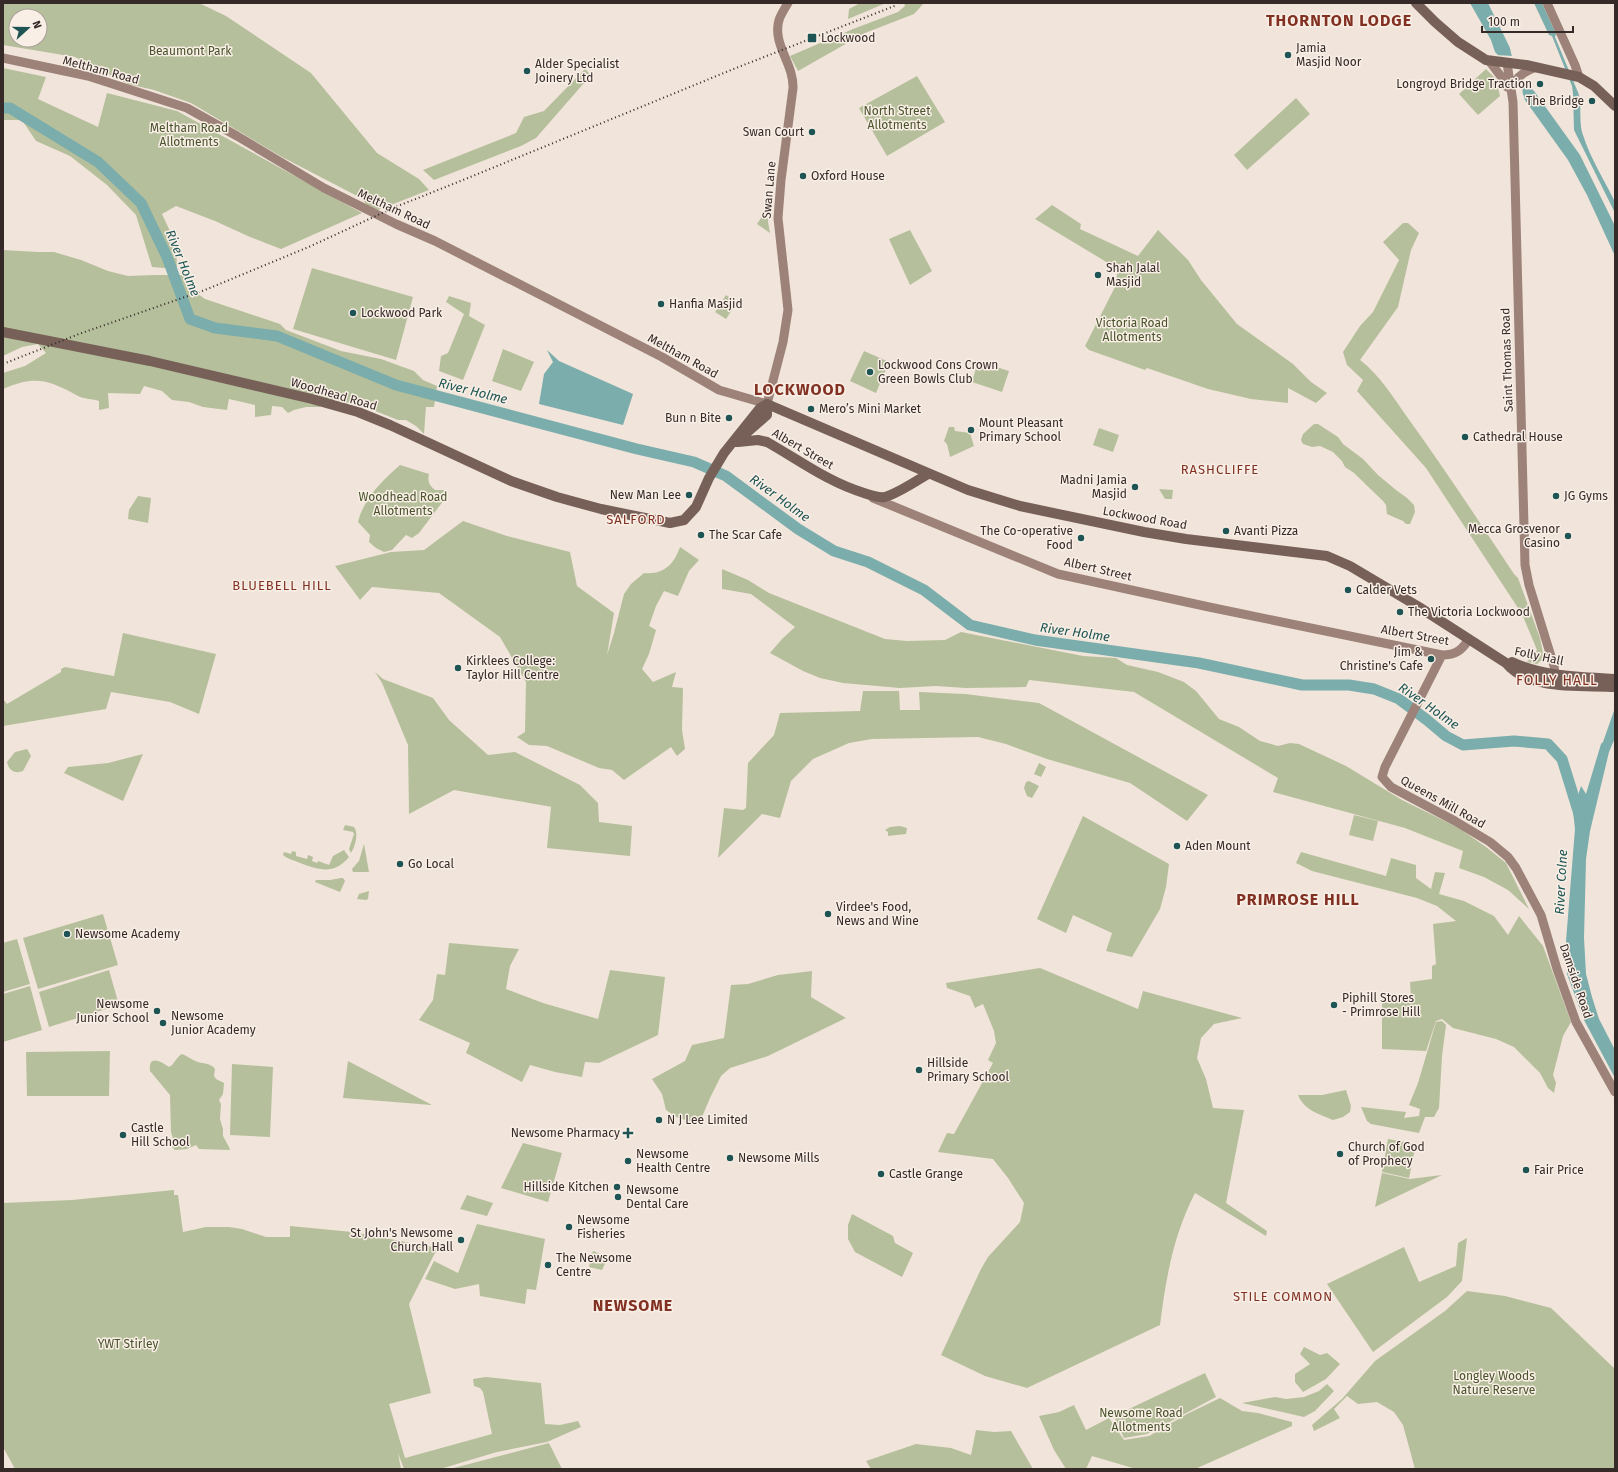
<svg xmlns="http://www.w3.org/2000/svg" width="1618" height="1472" font-family="'Fira Sans',sans-serif">
  <style>
    .green { fill: #b6bf9b; fill-rule: evenodd }
    .water { fill: #7aadab }
    .pier { fill: #f1e4da }
    .lines { fill: none; stroke-linecap: round; stroke-linejoin: round }
    .river { stroke: #7aadab; stroke-width: 11 }
    .secondary { stroke: #9c8278; stroke-width: 9 }
    .primary { stroke: #776058; stroke-width: 10 }
    .rail { stroke: #352a27; stroke-width: 2; stroke-dasharray: 1 3; stroke-linecap: butt }
    .poi-dot { fill: #1e5554; stroke: #f9efe6; stroke-width: 1.5 }
    .labels { text-anchor: middle; dominant-baseline: central; stroke-width: 3; stroke-linejoin: round; paint-order: stroke }
    .poi-label { font-size: 12px; fill: #352a27; stroke: #f9efe6; text-anchor: start }
    .park-label { font-size: 12px; fill: #48532b; stroke: #f9efe6 }
    .street-label { font-size: 12px; fill: #352a27; stroke: #f9efe6 }
    .water-label { font-size: 13px; font-style: italic; fill: #1e5554; stroke: #f9efe6 }
    .neighbourhood-label { font-size: 13px; letter-spacing: 1px; fill: #823022; stroke: #f9efe6 }
    .quarter-label { font-size: 14px; letter-spacing: 1px; fill: #823022; stroke: #f9efe6 }
    .district-label { font-size: 16px; font-weight: bold; letter-spacing: 1px; fill: #823022; stroke: #f9efe6 }
  </style>
  <rect width="100%" height="100%" fill="#f1e4da"/>
  <!-- green -->
  <path class="green" d="M3,3H199L226,16L311,73L377,153L419,179L429,190L373,212L361,198L282,157L191,103L154,90L128,84L75,57L3,45ZM16,16H40V40H16Z
    M860,3H886L848,19L849,9Z
    M904,3H924L914,14L865,33L798,71L790,56L853,29L898,12L905,6Z
    M3,68L46,77L38,99L98,127L107,93L177,111L362,213L281,249L250,237L215,221L176,206L162,214L176,244L177,269L152,267L136,215L107,185L70,156L36,141L22,120H3Z
    M585,69L591,75L536,138L521,146L434,180L423,170L516,133L524,117L544,111Z
    M1486,69L1496,79L1500,96L1478,115L1459,94Z
    M917,76L945,122L887,156L859,108Z
    M1296,98L1310,114L1247,170L1234,155Z
    M1052,205L1081,224L1080,229L1138,256L1158,230L1188,260L1201,280L1237,324L1293,364L1311,382L1327,393L1316,403L1288,388V403L1251,399L1208,389L1147,368L1145,370L1089,350L1085,346L1115,287L1118,269L1035,219Z
    M769,206L771,207L768,222L770,233L757,224Z
    M1403,223H1408L1419,233L1411,250L1398,307L1360,360C1380,375 1395,400 1410,421C1446,471 1480,523 1514,574L1518,578L1540,638L1544,658L1537,664L1527,662L1537,650L1522,614L1426,468L1357,391L1363,380L1347,365L1343,352L1360,326L1373,312L1399,260L1383,242Z
    M910,230L932,271L910,285L889,239Z
    M3,250L38,252H54L81,260L108,271L128,276L155,275H185L198,294L205,299L280,324L286,330L341,351L381,359L414,371L423,380L437,386L434,407H426L424,434L416,426L406,420H398L360,405L335,400L319,407H306L294,410L288,413L282,407L272,406L271,415L255,417V405L229,399L227,410L203,407L189,402L172,400L162,391L144,386L140,394L108,393L109,408L99,410V401C93,399 84,399 78,396C49,380 35,375 3,389V373L25,366L46,353L38,344L22,347L3,356Z
    M312,268L413,297L396,360L293,329Z
    M726,295L737,302L726,319L715,312Z
    M449,296L471,303L469,316L485,325L463,380L439,371L441,356L448,353L464,314L446,302Z
    M503,349L534,362L521,391L492,381Z
    M864,351L889,362L876,393L850,381Z
    M978,361L1009,371L1002,392L972,382Z
    M1314,424H1318L1338,437L1343,444L1363,459L1378,475L1396,490L1407,498L1414,505L1415,512L1410,524H1406L1403,521L1387,514L1386,505L1383,501L1354,473L1345,467L1342,461L1333,452L1320,446L1312,447L1303,444L1301,440L1303,434Z
    M949,427H954L955,431L970,433L974,446L950,457L947,444L944,441Z
    M1099,428L1119,435L1113,452L1093,445Z
    M400,465L429,474C427,482 430,486 435,490H446L447,496L419,533L412,538L406,535L392,550L384,552L376,548L369,542L370,535L358,522C364,498 382,481 400,465Z
    M1159,489L1173,490L1172,499H1165Z
    M138,496L151,498L148,523L128,519L129,510Z
    M463,521L507,536L570,552L577,586L614,613L607,655L614,633L624,594L631,584L644,573C664,575 674,564 680,547L699,560L689,571L678,596L664,591L656,606L649,626L656,630L649,654L642,669L653,682L676,672L672,687L683,688L682,730L685,749L677,756L671,747L624,780L612,770L599,768L547,746L529,745L517,737L525,732L526,682L500,637L439,593L372,587L360,600L335,566L391,552L424,550Z
    M722,569L748,580L769,593L885,639L907,641L945,640L961,632L1083,656L1116,658L1127,665L1158,672L1184,682L1196,691L1219,719L1239,727L1260,741L1278,746L1290,743L1299,744L1346,766L1402,800L1459,828L1486,847L1506,863L1529,909L1508,890L1484,877L1459,868L1463,851L1405,828L1273,792L1278,778L1134,692L1029,680L1026,687L966,688L936,686L900,688L843,683L820,678L803,671L770,653L782,639L795,627L751,594L722,589Z
    M123,633L216,654L199,714L170,702L111,692L106,709L3,726V699L7,704L61,672V669L65,667L114,676Z
    M375,672L383,679L433,698L449,720L488,755L515,752L580,785L598,803L599,822L632,826L630,856L547,848L551,807H552L454,790L409,814L408,745L382,683Z
    M863,691H899L900,710H920L919,692L965,694L1039,703L1208,795L1187,821L1130,783L1047,759L1006,744L978,737L872,739L849,743L813,759L791,781L780,818L762,814L718,858L724,808L743,810L746,808L748,763L774,735L780,713L860,711Z
    M27,749L31,756L23,771C15,774 9,771 7,762L15,752Z
    M143,754L123,801L64,773L68,767L108,763Z
    M1039,763L1046,767L1041,777L1034,774Z
    M1029,781L1039,786L1032,798L1027,796L1024,788L1026,782Z
    M1354,815L1378,821L1373,841L1349,835Z
    M1083,816L1169,864L1166,887L1160,909L1132,957L1106,951L1112,933L1073,915L1066,933L1037,919Z
    M345,825L354,827C359,833 355,847 351,853L349,849L354,834L353,832L343,830Z
    M900,826L907,828L906,834L888,836V832L885,830L890,827Z
    M364,844L369,872H353L352,869L359,861Z
    M344,850L349,857C334,875 319,870 300,863C294,860 287,859 283,855L284,852L291,854L292,851L296,852V856L307,859L308,855L313,857L312,861L317,863L318,861L329,865L333,856Z
    M1301,852L1386,876L1391,858L1416,865V878L1431,889L1435,872L1445,873L1439,894L1464,901L1494,916L1508,935L1519,916L1543,946L1571,1022L1563,1036L1553,1075L1556,1083L1554,1093L1548,1088L1540,1073L1514,1047L1496,1039L1453,1028L1442,1019L1436,1021L1426,1051L1382,1049V1003L1411,999L1410,982L1432,979V966L1436,964L1433,924L1456,921L1437,906L1417,898L1312,871L1296,863Z
    M341,878H343L345,881L340,892L315,882L316,880H330Z
    M369,891L368,899L366,900L357,899L359,894Z
    M103,914L118,965L38,989L23,938Z
    M17,939L30,984L3,992V943Z
    M449,943L519,949L510,966L506,989L543,1003L598,1019L610,970L665,977L658,1035L599,1063L585,1062L582,1077L555,1072L530,1065L522,1082L466,1053L470,1043L419,1020L433,1000L437,974L445,975Z
    M1040,968L1138,1009L1143,991L1242,1018L1214,1024L1201,1038L1197,1058L1206,1079L1213,1108L1244,1110L1226,1203L1267,1231L1266,1236L1195,1193C1173,1236 1166,1278 1160,1325L1027,1388L985,1376L941,1355L981,1269L988,1257L1020,1222L1024,1203L1008,1178L993,1159L938,1152L947,1133L954,1134L993,1063L988,1060L996,1043L994,1031L983,1004L975,1008L970,996L947,988L946,983Z
    M109,970L119,1005L49,1027L39,992Z
    M812,971L811,997L846,1018L768,1056L730,1068L721,1076L710,1098L699,1124L676,1117L666,1110L662,1094L652,1079L685,1061L692,1045L724,1038L731,985L748,984L778,975Z
    M30,986L42,1030L3,1042V994Z
    M1442,1021L1446,1025L1442,1056L1439,1108L1434,1117H1425L1419,1133L1371,1124L1367,1121L1361,1107L1406,1112L1404,1118L1419,1116L1420,1109L1409,1105L1418,1083L1436,1022Z
    M110,1051L109,1096H27L26,1052Z
    M182,1054C187,1056 192,1060 198,1062C204,1064 211,1063 215,1069L214,1076L216,1079L224,1083L223,1094L219,1100L221,1104L220,1119L223,1129V1136L230,1149L229,1150L199,1149L196,1145L187,1149L175,1150L172,1147L170,1141L173,1139L171,1132L170,1095L150,1071C148,1053 163,1063 169,1067C175,1064 176,1057 182,1054Z
    M348,1061L432,1105L343,1098Z
    M232,1064L273,1067L270,1137L230,1135Z
    M1346,1090L1351,1106L1350,1112L1343,1117L1333,1120C1319,1114 1304,1110 1298,1095H1322Z
    M1388,1139L1416,1144L1409,1178L1382,1172Z
    M523,1143L562,1153L548,1202L501,1188Z
    M1382,1173L1410,1179L1442,1175L1375,1207Z
    M174,1190V1195H178L183,1232L206,1227H229L242,1229L266,1237H290V1226L352,1232L433,1247L435,1243L439,1245L409,1304L431,1393L389,1404L405,1458L492,1434L483,1392L480,1388L474,1386L473,1379L486,1377L541,1383L545,1424L560,1425L578,1421L581,1427L547,1442L497,1452L440,1469H404L398,1453L401,1469H15L3,1447V1203L72,1200Z
    M467,1195L493,1203L487,1216L460,1209Z
    M852,1214L893,1236L895,1243L913,1253L902,1277L855,1252L848,1239V1225Z
    M477,1224L545,1239L536,1290L527,1289L525,1304L480,1296L479,1284L455,1289L425,1279L434,1261L458,1273Z
    M1467,1238L1462,1281L1447,1297L1373,1352L1327,1284L1404,1247L1419,1282L1456,1266L1458,1243Z
    M593,1251L608,1257L602,1270L589,1267Z
    M1467,1291L1505,1296L1551,1308L1615,1369V1469H1415L1403,1425L1394,1412L1377,1402L1358,1404L1347,1396L1334,1409L1340,1418L1314,1431L1312,1425L1342,1399L1375,1361L1445,1311Z
    M1304,1347L1320,1355L1327,1353L1340,1364L1326,1379L1303,1392L1295,1382V1374L1310,1364L1300,1354Z
    M1205,1373L1216,1397L1147,1434L1124,1438L1114,1416Z
    M1327,1384L1334,1391L1315,1411L1304,1417L1242,1403L1275,1397L1286,1399L1304,1397L1319,1391Z
    M1220,1398L1242,1411L1258,1413L1292,1422V1426L1195,1469H1136L1092,1456L1086,1469H1066L1054,1450L1039,1416L1059,1412L1074,1405L1086,1430L1109,1418L1124,1440L1149,1436L1187,1414Z
    M976,1430L994,1432L1011,1431L1033,1469H871L866,1461L916,1444L951,1448L971,1455Z
    M549,1443L562,1469H450Z"/>
  <!-- water -->
  <path class="water" d="M1470,3H1488L1510,48C1512,62 1523,81 1534,91L1580,155L1615,226V256L1587,195L1568,160L1525,100L1521,88L1499,56L1495,52L1491,40Z
    M1534,3H1542L1556,34L1555,37L1577,90C1583,101 1578,121 1583,135C1590,158 1605,181 1615,202V213L1574,130L1573,93L1572,86L1552,36L1549,35Z
    M547,350L559,361L633,394L623,425L539,404L544,374L553,362Z
    M1615,708V738L1609,752L1590,831L1586,859L1584,938L1586,974L1592,997L1599,1019L1615,1050V1078L1584,1020L1567,974L1566,941L1575,829L1573,811L1581,786L1586,794L1601,744L1603,742Z"/>
  <!-- pier -->
  <path class="pier" d="M1496,55L1513,56L1528,81L1523,85L1522,96L1515,80Z"/>
  <g class="lines">
    <!-- river -->
    <path class="river" d="M3,108H10L98,162L141,203L167,257L190,319L215,328L277,336L396,385L637,449L694,462L726,476L798,529L834,551L868,562L924,590L970,625L1035,640L1199,663L1302,685H1349L1374,689L1399,699L1427,720L1446,736L1463,745L1514,741L1548,744L1562,759L1580,817"/>
    <!-- secondary -->
    <path class="secondary" d="M1547,3L1575,65L1579,77
      M3,58L88,76L187,108L237,136L324,188L396,224L435,241L662,357L719,390L767,404L783,342L788,310L778,218L781,180L793,88C794,64 772,44 779,20C781,14 785,8 788,3
      M1490,62L1503,79L1507,87
      M1507,63L1513,102L1525,565L1529,585L1554,666L1556,681
      M1514,84C1518,75 1528,70 1536,67
      M873,498L1058,574L1209,607L1442,655C1456,655 1462,650 1469,639
      M1442,655L1385,767L1382,777L1391,787L1455,821L1490,842L1508,857L1516,868L1541,915L1557,969L1576,1022L1615,1092"/>
    <!-- primary -->
    <path class="primary" d="M1416,3L1435,22L1458,42L1486,60L1526,65L1579,77L1594,86L1615,106
      M3,332L150,361L312,399L358,412L390,425L511,481L557,497L601,509L670,523L684,520L696,507L709,478L724,453L760,408L767,404
      M767,404L968,490L1020,506L1144,532L1186,539L1327,556L1350,566L1419,607L1506,663C1528,691 1583,685 1615,687
      M736,442L767,415V404
      M738,442L758,440L767,442C799,460 828,482 864,493C870,495 878,498 885,497C897,494 918,480 928,474
      M1512,662C1544,677 1580,677 1615,679"/>
    <!-- rail -->
    <path class="rail" d="M3,364L79,334L205,290L311,246L393,208L463,180L736,68L897,5"/>
  </g>
  <!-- markers -->
  <g class="poi-dot">
    <rect x="807" y="33" width="10" height="10" rx="2"/>
    <circle cx="1288" cy="55" r="4"/>
    <circle cx="527" cy="71" r="4"/>
    <circle cx="1540" cy="84" r="4"/>
    <circle cx="1592" cy="101" r="4"/>
    <circle cx="812" cy="132" r="4"/>
    <circle cx="803" cy="176" r="4"/>
    <circle cx="1098" cy="275" r="4"/>
    <circle cx="661" cy="304" r="4"/>
    <circle cx="353" cy="313" r="4"/>
    <circle cx="870" cy="372" r="4"/>
    <circle cx="811" cy="409" r="4"/>
    <circle cx="729" cy="418" r="4"/>
    <circle cx="971" cy="430" r="4"/>
    <circle cx="1465" cy="437" r="4"/>
    <circle cx="1135" cy="487" r="4"/>
    <circle cx="689" cy="495" r="4"/>
    <circle cx="1556" cy="496" r="4"/>
    <circle cx="1226" cy="531" r="4"/>
    <circle cx="701" cy="535" r="4"/>
    <circle cx="1568" cy="536" r="4"/>
    <circle cx="1081" cy="538" r="4"/>
    <circle cx="1348" cy="590" r="4"/>
    <circle cx="1400" cy="612" r="4"/>
    <circle cx="1431" cy="659" r="4"/>
    <circle cx="458" cy="668" r="4"/>
    <circle cx="1177" cy="846" r="4"/>
    <circle cx="400" cy="864" r="4"/>
    <circle cx="828" cy="914" r="4"/>
    <circle cx="67" cy="934" r="4"/>
    <circle cx="1334" cy="1005" r="4"/>
    <circle cx="157" cy="1011" r="4"/>
    <circle cx="163" cy="1023" r="4"/>
    <circle cx="919" cy="1070" r="4"/>
    <circle cx="659" cy="1120" r="4"/>
    <path d="M626 1127h4v4h4v4h-4v4h-4v-4h-4v-4h4z"/>
    <circle cx="123" cy="1135" r="4"/>
    <circle cx="1340" cy="1154" r="4"/>
    <circle cx="730" cy="1158" r="4"/>
    <circle cx="628" cy="1161" r="4"/>
    <circle cx="1526" cy="1170" r="4"/>
    <circle cx="881" cy="1174" r="4"/>
    <circle cx="617" cy="1187" r="4"/>
    <circle cx="618" cy="1197" r="4"/>
    <circle cx="569" cy="1227" r="4"/>
    <circle cx="461" cy="1240" r="4"/>
    <circle cx="548" cy="1265" r="4"/>
  </g>
  <g class="labels">
    <!-- poi labels -->
    <g class="poi-label">
      <text x="821" y="38">Lockwood</text>
      <text x="1296" y="48">Jamia<tspan x="1296" dy="14">Masjid Noor</tspan></text>
      <text x="535" y="64">Alder Specialist<tspan x="535" dy="14">Joinery Ltd</tspan></text>
      <text x="1532" y="84" text-anchor="end">Longroyd Bridge Traction</text>
      <text x="1584" y="101" text-anchor="end">The Bridge</text>
      <text x="804" y="132" text-anchor="end">Swan Court</text>
      <text x="811" y="176">Oxford House</text>
      <text x="1106" y="268">Shah Jalal<tspan x="1106" dy="14">Masjid</tspan></text>
      <text x="669" y="304">Hanfia Masjid</text>
      <text x="361" y="313">Lockwood Park</text>
      <text x="878" y="365">Lockwood Cons Crown<tspan x="878" dy="14">Green Bowls Club</tspan></text>
      <text x="819" y="409">Mero’s Mini Market</text>
      <text x="721" y="418" text-anchor="end">Bun n Bite</text>
      <text x="979" y="423">Mount Pleasant<tspan x="979" dy="14">Primary School</tspan></text>
      <text x="1473" y="437">Cathedral House</text>
      <text x="1127" y="480" text-anchor="end">Madni Jamia<tspan x="1127" dy="14">Masjid</tspan></text>
      <text x="681" y="495" text-anchor="end">New Man Lee</text>
      <text x="1564" y="496">JG Gyms</text>
      <text x="1560" y="529" text-anchor="end">Mecca Grosvenor<tspan x="1560" dy="14">Casino</tspan></text>
      <text x="1073" y="531" text-anchor="end">The Co-operative<tspan x="1073" dy="14">Food</tspan></text>
      <text x="1234" y="531">Avanti Pizza</text>
      <text x="709" y="535">The Scar Cafe</text>
      <text x="1356" y="590">Calder Vets</text>
      <text x="1408" y="612">The Victoria Lockwood</text>
      <text x="1423" y="652" text-anchor="end">Jim &amp;<tspan x="1423" dy="14">Christine's Cafe</tspan></text>
      <text x="466" y="661">Kirklees College:<tspan x="466" dy="14">Taylor Hill Centre</tspan></text>
      <text x="1185" y="846">Aden Mount</text>
      <text x="408" y="864">Go Local</text>
      <text x="836" y="907">Virdee's Food,<tspan x="836" dy="14">News and Wine</tspan></text>
      <text x="75" y="934">Newsome Academy</text>
      <text x="1342" y="998">Piphill Stores<tspan x="1342" dy="14">- Primrose Hill</tspan></text>
      <text x="149" y="1004" text-anchor="end">Newsome<tspan x="149" dy="14">Junior School</tspan></text>
      <text x="171" y="1016">Newsome<tspan x="171" dy="14">Junior Academy</tspan></text>
      <text x="927" y="1063">Hillside<tspan x="927" dy="14">Primary School</tspan></text>
      <text x="667" y="1120">N J Lee Limited</text>
      <text x="131" y="1128">Castle<tspan x="131" dy="14">Hill School</tspan></text>
      <text x="620" y="1133" text-anchor="end">Newsome Pharmacy</text>
      <text x="1348" y="1147">Church of God<tspan x="1348" dy="14">of Prophecy</tspan></text>
      <text x="636" y="1154">Newsome<tspan x="636" dy="14">Health Centre</tspan></text>
      <text x="738" y="1158">Newsome Mills</text>
      <text x="1534" y="1170">Fair Price</text>
      <text x="889" y="1174">Castle Grange</text>
      <text x="609" y="1187" text-anchor="end">Hillside Kitchen</text>
      <text x="626" y="1190">Newsome<tspan x="626" dy="14">Dental Care</tspan></text>
      <text x="577" y="1220">Newsome<tspan x="577" dy="14">Fisheries</tspan></text>
      <text x="453" y="1233" text-anchor="end">St John's Newsome<tspan x="453" dy="14">Church Hall</tspan></text>
      <text x="556" y="1258">The Newsome<tspan x="556" dy="14">Centre</tspan></text>
    </g>
    <!-- park labels -->
    <g class="park-label">
      <text x="190" y="51">Beaumont Park</text>
      <text x="897" y="111">North Street<tspan x="897" dy="14">Allotments</tspan></text>
      <text x="189" y="128">Meltham Road<tspan x="189" dy="14">Allotments</tspan></text>
      <text x="1132" y="323">Victoria Road<tspan x="1132" dy="14">Allotments</tspan></text>
      <text x="403" y="497">Woodhead Road<tspan x="403" dy="14">Allotments</tspan></text>
      <text x="128" y="1344">YWT Stirley</text>
      <text x="1494" y="1376">Longley Woods<tspan x="1494" dy="14">Nature Reserve</tspan></text>
      <text x="1141" y="1413">Newsome Road<tspan x="1141" dy="14">Allotments</tspan></text>
    </g>
    <!-- street labels -->
    <g class="street-label">
      <text transform="translate(101 70) rotate(15)">Meltham Road</text>
      <text transform="translate(769 190) rotate(-85)">Swan Lane</text>
      <text transform="translate(394 209) rotate(25)">Meltham Road</text>
      <text transform="translate(683 356) rotate(29)">Meltham Road</text>
      <text transform="translate(1507 360) rotate(-92)">Saint Thomas Road</text>
      <text transform="translate(334 394) rotate(16)">Woodhead Road</text>
      <text transform="translate(803 449) rotate(30)">Albert Street</text>
      <text transform="translate(1145 518) rotate(10)">Lockwood Road</text>
      <text transform="translate(1098 569) rotate(13)">Albert Street</text>
      <text transform="translate(1415 635) rotate(10)">Albert Street</text>
      <text transform="translate(1539 656) rotate(12)">Folly Hall</text>
      <text transform="translate(1443 802) rotate(29)">Queens Mill Road</text>
      <text transform="translate(1576 981) rotate(71)">Damside Road</text>
    </g>
    <!-- water labels -->
    <g class="water-label">
      <text transform="translate(183 263) rotate(68)">River Holme</text>
      <text transform="translate(473 391) rotate(14)">River Holme</text>
      <text transform="translate(780 498) rotate(36)">River Holme</text>
      <text transform="translate(1075 632) rotate(8)">River Holme</text>
      <text transform="translate(1429 706) rotate(35)">River Holme</text>
      <text transform="translate(1561 882) rotate(-87)">River Colne</text>
    </g>
    <!-- neighbourhood labels -->
    <g class="neighbourhood-label">
      <text x="1220" y="469">RASHCLIFFE</text>
      <text x="636" y="519">SALFORD</text>
      <text x="282" y="585">BLUEBELL HILL</text>
      <text x="1283" y="1296">STILE COMMON</text>
    </g>
    <!-- quarter labels -->
    <g class="quarter-label">
      <text x="1557" y="680">FOLLY HALL</text>
    </g>
    <!-- district labels -->
    <g class="district-label">
      <text x="1339" y="20">THORNTON LODGE</text>
      <text x="800" y="389">LOCKWOOD</text>
      <text x="1298" y="899">PRIMROSE HILL</text>
      <text x="633" y="1305">NEWSOME</text>
    </g>
  </g>
  <!-- border -->
  <rect width="1618" height="1472" fill="none" stroke="#352a27" stroke-width="8"/>
  <!-- north arrow -->
  <g transform="translate(28 28) rotate(69)"><circle r="19" fill="#f9efe6" stroke="#aba09a"/>
  <path d="M0-3L7 15L0 10L-7 15Z" fill="#1e5554"/>
  <text y="-6" font-size="11" font-weight="bold" text-anchor="middle" fill="#352a27">N</text>
  </g>
  <!-- scale -->
  <path d="M1482 26v6h91v-6" fill="none" stroke="#352a27" stroke-width="2"/>
  <text x="1488" y="26" font-size="12" fill="#352a27" stroke="#f9efe6" stroke-width="3" paint-order="stroke">100 m</text>
</svg>
